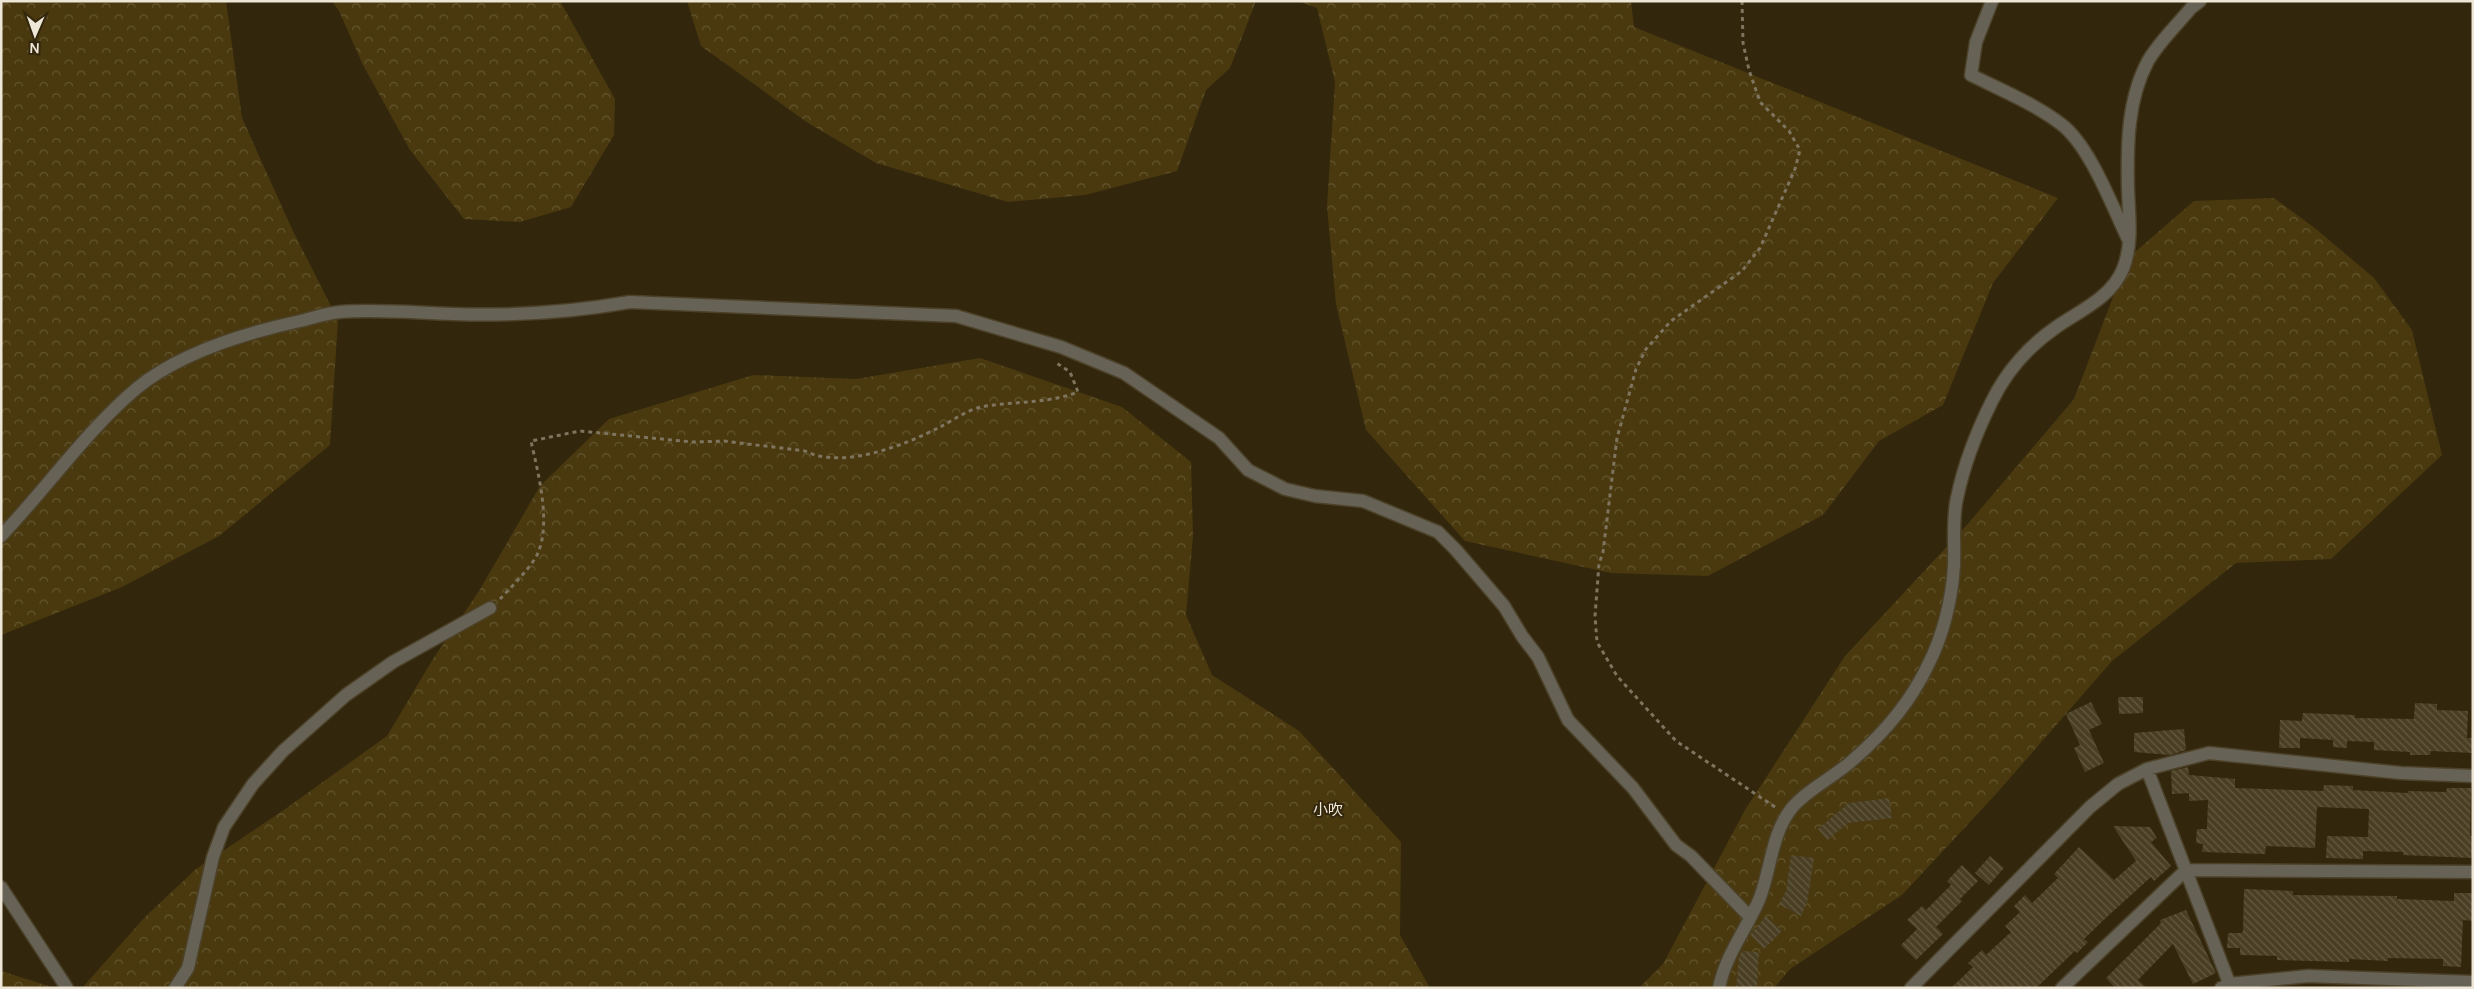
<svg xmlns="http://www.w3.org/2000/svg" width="2474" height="989" font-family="Manrope,'Noto Sans JP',sans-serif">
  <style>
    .forest { fill: url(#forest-crowns) }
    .building { fill: url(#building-back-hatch) }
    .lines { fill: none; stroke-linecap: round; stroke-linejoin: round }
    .minor-casing { stroke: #4c4229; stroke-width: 15 }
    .path { stroke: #7e745f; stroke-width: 3; stroke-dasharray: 4 4; stroke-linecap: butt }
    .minor { stroke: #676256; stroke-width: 12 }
    .labels { text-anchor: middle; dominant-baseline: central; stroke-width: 4; stroke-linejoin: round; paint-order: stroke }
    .neighbourhood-label { font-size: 15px; fill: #eee7d8; stroke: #32270d }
  </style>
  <defs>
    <pattern id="forest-crowns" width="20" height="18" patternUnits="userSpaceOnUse" patternTransform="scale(1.25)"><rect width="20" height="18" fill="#4a390e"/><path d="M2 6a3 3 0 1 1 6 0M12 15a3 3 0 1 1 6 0" fill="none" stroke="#645630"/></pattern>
    <pattern id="building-back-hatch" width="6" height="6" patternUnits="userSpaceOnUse" patternTransform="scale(1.25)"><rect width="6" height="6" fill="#4a3f24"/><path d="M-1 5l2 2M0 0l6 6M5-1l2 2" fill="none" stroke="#645b43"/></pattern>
  </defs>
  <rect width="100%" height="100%" fill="#32270d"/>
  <!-- forest -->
  <path class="forest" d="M1,1H226L242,118L292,229L338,320L330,445L219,536L122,587L1,635Z
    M332,1H560L615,99L614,135L571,207L520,222L464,219L410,150L363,65L339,11Z
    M687,1H1256L1230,68L1206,90L1177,171L1085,195L1008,202L876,163L808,123L701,46Z
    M1298,1H1631L1634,27L2058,198L1993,283L1943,405L1879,441L1823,515L1708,576L1611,573L1465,541L1366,430L1336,304L1327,206L1335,82L1317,8Z
    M2274,198L2316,229L2374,278L2412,330L2442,455L2331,559L2236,563L2112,661L1996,794L1902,895L1790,969L1774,988H1639L1663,964L1745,810L1845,656L1967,525L2074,399L2128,258L2194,201Z
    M980,358L1122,407L1191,462L1193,536L1186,615L1212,675L1299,731L1401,842L1400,935L1430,988H82L145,917L196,869L281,812L387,736L433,659L479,591L540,486L609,419L753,375L856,379Z
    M1,971L55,988H1Z"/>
  <!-- building -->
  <path class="building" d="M2118,697H2143V713L2119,714Z
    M2091,702L2102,724L2089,730L2104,763L2085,772L2074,748L2080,745L2066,714Z
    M2415,703L2437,704V710L2468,711L2467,738H2473V753L2431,751L2430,755H2410V752L2374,750V742L2347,741V748L2333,747V740L2300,738V748H2279L2280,720L2302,721L2303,713L2355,715V718L2414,719Z
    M2184,729L2186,750L2170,755L2134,752V733Z
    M2188,767L2189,775L2235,779V788L2323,791L2324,785L2353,786V790L2408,793V791L2446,792L2447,788H2471L2470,836H2473V858L2403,855V852L2363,851V859L2326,858L2327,836L2368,837L2369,809L2317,807L2315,848L2266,846L2265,854L2202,852L2203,844L2196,843L2197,829H2207L2208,800L2189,801V793L2172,794L2171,771Z
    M1889,798L1892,818L1848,823L1827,840L1818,829L1849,803Z
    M2113,826L2150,827L2157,838L2151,842L2171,866L2154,881L2151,877L2109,915L2084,939L2088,942L2077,953L2075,951L2036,988H1951L1973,967L1968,963L1982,950L1986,955L2011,932L2005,926L2020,912L2014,906L2025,895L2032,903L2058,878L2054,874L2079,847L2114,880L2136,861Z
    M1791,855L1814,858L1807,903L1801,916L1779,904L1786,891Z
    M1990,856L2004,868L1989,885L1975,873Z
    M1962,865L1978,881L1960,899L1962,901L1936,927L1943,934L1916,960L1901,945L1917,929L1907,920L1922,906L1926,910L1951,885L1947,881Z
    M2244,889L2293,891V895L2397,896V899L2454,901V893H2473V921L2463,920L2461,967L2443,966V959L2388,958V961L2349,959V962L2277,960V956L2240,955V948H2227L2228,933H2241L2243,931Z
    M2186,910L2216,973L2193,984L2173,944L2138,980L2147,988H2115L2106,978L2161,923L2160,920Z
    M1766,916L1782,931L1764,949L1750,935Z
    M1742,951L1759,952L1757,988H1736L1739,957Z"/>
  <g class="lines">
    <!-- minor casing -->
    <g class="minor-casing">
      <path id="minor" d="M1992,1L1976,42L1971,75C2001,90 2035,104 2061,124C2090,146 2112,206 2128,239
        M1,536C47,488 86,431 137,388C181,352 245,333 300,321C313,318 327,313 340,312C378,309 416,313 453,314C512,316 573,312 630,302L956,316L1061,347L1124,373L1219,438L1248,470L1285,489L1315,496L1363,501L1438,532L1456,550L1504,606L1522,636L1538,657L1568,720L1633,788L1676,845L1691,856L1750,917
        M2147,769L2231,988
        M1,887L67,988
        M175,988L188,968L213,857L224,827L253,784L283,751L346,695L393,662L490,608
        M1719,988C1725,956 1746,930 1759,900C1771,870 1771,835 1791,809C1806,790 1836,776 1854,759C1884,733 1911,701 1928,665C1943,636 1952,599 1954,566C1955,544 1952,519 1957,498C1964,464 1977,431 1992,401C2006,372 2029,346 2055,328C2079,311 2111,298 2123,269C2133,244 2129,216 2128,190C2127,147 2127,100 2148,61C2159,42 2177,25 2191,8L2200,1
        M1911,988L2090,807L2118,784L2147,769L2209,753L2401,773L2473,776
        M2062,988L2186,870L2473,872
        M2221,988L2229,984L2308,976L2473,982"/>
    </g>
    <!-- path -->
    <path class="path" d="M1742,1L1743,43L1749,70L1760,102L1789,131L1800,150L1795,169L1760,248L1742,271L1671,321L1646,349L1636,369L1617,438L1603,552L1599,564L1595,616L1597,642L1617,676L1676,741L1775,807
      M500,599C512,586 528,571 537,555C552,524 538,473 531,441L580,431L692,442L724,441L805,451C843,470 905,445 940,427C952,421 967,410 981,407C1013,401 1047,404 1078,392L1070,372L1055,362"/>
    <!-- minor -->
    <use href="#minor" class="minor"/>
  </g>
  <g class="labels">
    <!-- neighbourhood labels -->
    <g class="neighbourhood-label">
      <text x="1328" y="809">小吹</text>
    </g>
  </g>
  <!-- border -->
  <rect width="2474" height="989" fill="none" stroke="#eee7d8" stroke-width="5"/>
  <!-- north arrow -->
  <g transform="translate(35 35) rotate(182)" stroke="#32270d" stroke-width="4" paint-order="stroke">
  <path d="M0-4L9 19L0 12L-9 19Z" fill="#eee7d8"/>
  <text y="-8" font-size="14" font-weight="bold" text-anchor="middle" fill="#eee7d8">N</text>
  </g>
</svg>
